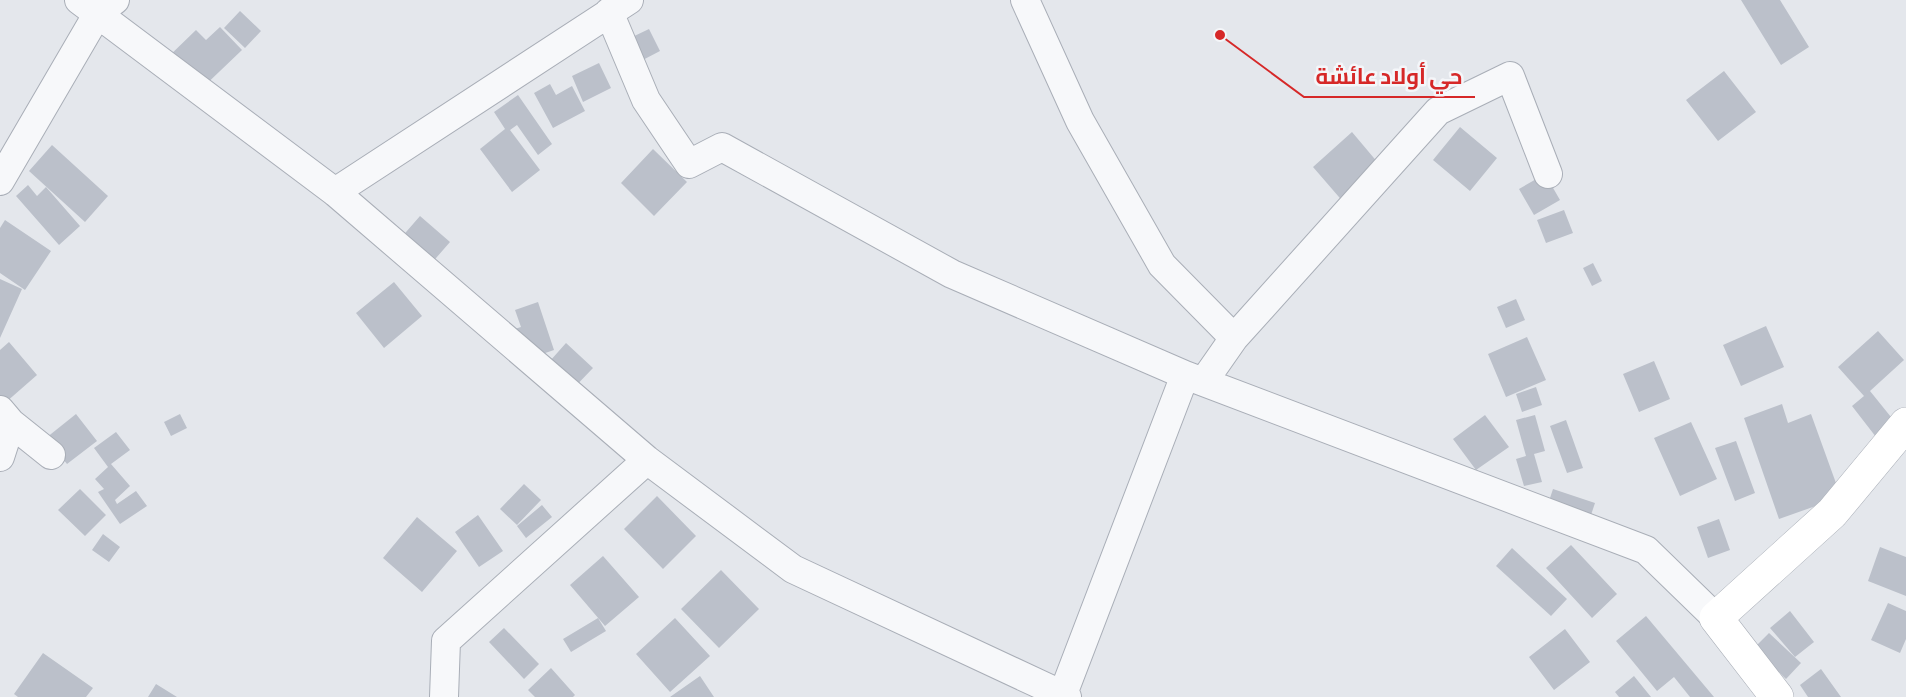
<svg xmlns="http://www.w3.org/2000/svg" width="1906" height="697" font-family="'Alegreya Sans',Cairo,sans-serif">
  <style>
    .building { fill: #bbc0ca }
    .lines { fill: none; stroke-linecap: round; stroke-linejoin: round }
    .street-casing { stroke: #a9aeb7; stroke-width: 30 }
    .secondary-casing { stroke: #a9aeb7; stroke-width: 34 }
    .street { stroke: #f7f8fa; stroke-width: 28 }
    .secondary { stroke: #fff; stroke-width: 33 }
    .leader { fill: none; stroke: #d62828; stroke-width: 2 }
    .callout-dot { fill: #d62828; stroke: #f4f6f9; stroke-width: 2 }
    .callout-label { font-size: 22px; text-anchor: middle; font-weight: bold; fill: #d62828; stroke: #f4f6f9; stroke-width: 5; stroke-linejoin: round; paint-order: stroke }
  </style>
  <rect width="100%" height="100%" fill="#e4e7ec"/>
  <!-- building -->
  <path class="building" d="M1741,0H1780L1809,47L1781,65Z
    M240,11L261,31L245,48L224,28Z
    M220,27L242,50L197,93L165,60L196,30L206,40Z
    M649,29L660,51L637,63L626,40Z
    M599,63L611,88L583,102L572,76Z
    M1724,71L1756,112L1718,141L1686,100Z
    M550,84L556,95L572,86L585,111L553,128L534,93Z
    M518,95L552,144L538,155L517,125L510,130L540,170L512,192L480,149L505,129L494,112Z
    M1460,127L1497,158L1470,191L1433,160Z
    M1352,132L1384,170L1345,204L1313,167Z
    M52,145L108,196L85,222L29,171Z
    M653,149L687,182L654,216L621,183Z
    M1545,174L1560,200L1534,215L1519,189Z
    M28,185L37,196L46,187L80,226L59,245L16,196Z
    M1564,210L1573,233L1546,243L1537,220Z
    M420,216L450,242L423,273L393,247Z
    M5,220L51,251L25,290L0,273V228Z
    M1593,263L1602,281L1592,286L1583,268Z
    M0,279L22,289L0,338Z
    M394,282L422,316L384,348L356,313Z
    M1516,299L1525,320L1506,328L1497,307Z
    M538,302L554,350L519,362L508,331L521,327L515,310Z
    M1766,326L1784,367L1741,386L1723,345Z
    M1878,331L1904,360L1870,391L1895,422L1876,437L1852,406L1864,396L1838,367Z
    M1527,337L1546,380L1506,397L1488,354Z
    M9,342L37,375L5,403L0,397V350Z
    M566,343L593,368L568,394L542,370Z
    M1654,361L1670,399L1639,412L1623,374Z
    M1536,387L1542,405L1522,412L1516,394Z
    M1782,404L1788,423L1811,414L1841,497L1779,519L1744,418Z
    M76,414L97,441L67,464L46,438Z
    M180,414L187,428L171,436L164,422Z
    M1485,415L1509,447L1476,470L1453,439Z
    M1535,415L1545,451L1534,454L1542,482L1524,486L1516,459L1526,456L1516,420Z
    M1566,420L1583,468L1567,473L1550,426Z
    M1691,422L1717,479L1680,496L1654,438Z
    M116,432L130,450L111,464L130,486L115,500L117,504L136,491L147,506L120,524L98,492L104,489L95,479L108,467L94,448Z
    M1736,441L1755,493L1735,501L1715,448Z
    M524,484L541,500L517,525L500,509Z
    M80,489L106,515L85,536L58,510Z
    M1553,489L1595,503L1589,521L1547,507Z
    M657,496L696,536L663,569L624,529Z
    M542,505L552,517L526,538L517,526Z
    M478,515L503,551L479,567L455,532Z
    M417,517L457,551L422,592L383,558Z
    M1719,519L1730,550L1708,558L1697,527Z
    M103,534L120,547L109,562L92,550Z
    M1571,545L1617,594L1592,618L1546,568Z
    M1880,547L1906,557V596L1868,581Z
    M1512,548L1567,599L1551,616L1496,566Z
    M603,556L639,597L605,626L570,585Z
    M721,570L759,609L719,648L681,609Z
    M1888,603L1906,611V639L1900,653L1871,640Z
    M1790,611L1814,642L1795,657L1770,628Z
    M1646,616L1714,697H1690L1674,677L1657,691L1616,641Z
    M598,618L606,631L571,652L563,639Z
    M675,618L710,656L670,692L636,654Z
    M504,628L539,664L524,679L489,642Z
    M1565,629L1590,662L1554,690L1529,657Z
    M1769,633L1801,663L1786,679L1754,648Z
    M43,653L93,688L86,697H18L14,694Z
    M551,668L575,695L573,697H535L528,690Z
    M1821,669L1841,697H1808L1800,685Z
    M700,676L714,697H670Z
    M1634,676L1651,697H1619L1615,692Z
    M156,684L177,697H148Z"/>
  <g class="lines">
    <!-- street casing -->
    <g class="street-casing">
      <path id="street" d="M79,0L335,192L647,460L793,569L1067,697
        M1025,0L1080,121L1162,265L1234,338
        M609,12L646,100L689,164L722,147L952,274L1185,375L1646,550L1716,618
        M0,181L98,13L115,0
        M335,192L629,0
        M1204,381L1234,338L1438,111L1510,76L1548,174
        M0,410L11,423L51,455
        M0,457L11,423
        M1063,694L1185,375
        M444,697L446,641L647,460"/>
    </g>
    <!-- secondary casing -->
    <g class="secondary-casing">
      <path id="secondary" d="M1777,697L1716,618L1832,513L1906,424"/>
    </g>
    <!-- street -->
    <use href="#street" class="street"/>
    <!-- secondary -->
    <use href="#secondary" class="secondary"/>
  </g>
  <!-- callouts -->
  <path class="leader" d="M1220 35L1304 97H1475"/>
  <circle class="callout-dot" cx="1220" cy="35" r="6"/>
  <g class="callout-label">
    <text x="1389" y="84">حي أولاد عائشة</text>
  </g>
</svg>
